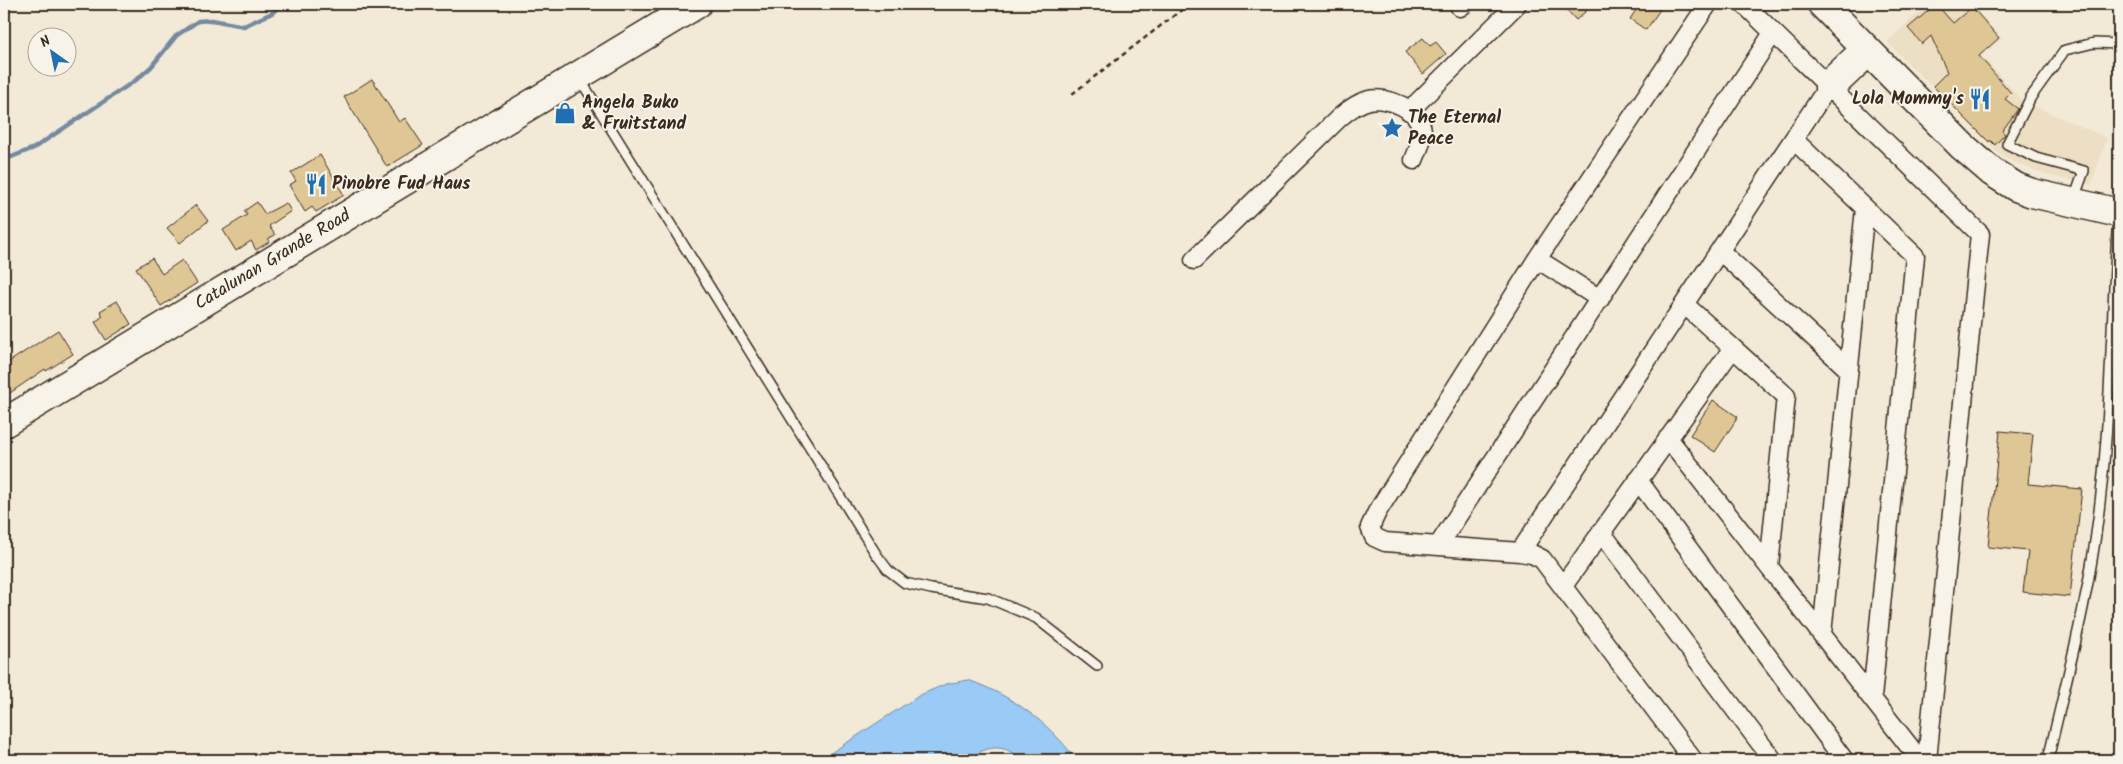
<svg xmlns="http://www.w3.org/2000/svg" width="2123" height="764" font-family="Kalam,sans-serif">
  <style>
    .built { fill: #ecdfc3 }
    .water { fill: #9acaf6; stroke: #748aa0 }
    .lines { fill: none; stroke-linecap: round; stroke-linejoin: round }
    .stream { stroke: #748aa0; stroke-width: 4.5 }
    .building { fill: #dfc695; stroke: #3b2a1e }
    .lane-casing { stroke: #3b2a1e; stroke-width: 12 }
    .street-casing { stroke: #3b2a1e; stroke-width: 21 }
    .primary-casing { stroke: #3b2a1e; stroke-width: 31 }
    .path { stroke: #3b2a1e; stroke-width: 2.5; stroke-dasharray: 5 4; stroke-linecap: butt }
    .lane { stroke: #f7f3e8; stroke-width: 9 }
    .street { stroke: #f7f3e8; stroke-width: 18 }
    .primary { stroke: #f7f3e8; stroke-width: 28 }
    .labels { text-anchor: middle; dominant-baseline: central; stroke-width: 4; stroke-linejoin: round; paint-order: stroke }
    .poi-label { font-size: 18px; font-weight: bold; fill: #3b2a1e; stroke: #f7f3e8; text-anchor: start }
    .street-label { font-size: 18px; fill: #3b2a1e; stroke: #f7f3e8 }
  </style>
  <rect width="100%" height="100%" fill="#f2ead7"/>
  <filter id="ink" filterUnits="userSpaceOnUse"><feTurbulence type="fractalNoise" baseFrequency=".02" numOctaves="2"/><feDisplacementMap in="SourceGraphic" scale="10" xChannelSelector="R" yChannelSelector="G"/><feConvolveMatrix kernelMatrix="1 2 1 2 8 2 1 2 1" color-interpolation-filters="sRGB"/></filter>
  <g filter="url(#ink)">
    <!-- built -->
    <path class="built" d="M1928,4H1970L2002,38L1981,55L2022,101L2107,138L2091,185L2050,176L2011,161L1998,153L1887,42Z"/>
    <!-- water -->
    <path class="water" d="M968,680C1011,695 1050,723 1076,760H1022C1001,741 987,747 965,760H820L920,695L946,684Z"/>
    <g class="lines">
      <!-- stream -->
      <path class="stream" d="M4,160L34,148L136,80L151,67L176,36L198,21L212,20L244,26L272,13L284,4"/>
    </g>
    <!-- building -->
    <path class="building" d="M1561,4H1594L1576,20Z
      M1640,4H1655L1661,8L1646,30L1630,19Z
      M1936,4L1953,23L1972,7L1999,38L1979,56L2011,93L2005,99L2018,109L2002,131L2005,134L1995,145L1990,140L1989,142L1933,86L1947,72L1931,36L1922,44L1908,28Z
      M1423,38L1430,46L1436,42L1446,54L1423,74L1405,52Z
      M372,79L399,122L405,118L423,145L387,167L344,97Z
      M320,155L344,195L316,212L312,207L305,212L289,185L296,181L291,173Z
      M257,202L265,214L286,203L291,211L269,226L275,235L268,239L269,242L256,250L251,241L236,251L223,230L247,215L244,211Z
      M196,205L208,221L180,243L167,228Z
      M152,258L162,274L182,260L197,283L161,306L136,268Z
      M117,301L131,324L106,340L95,322L103,316L100,311Z
      M58,330L73,354L46,371L45,369L4,397V365Z
      M1713,400L1738,417L1715,452L1690,435Z
      M2000,431L2033,434L2028,484L2082,489L2070,597L2023,592L2028,551L1988,547Z"/>
    <g class="lines">
      <!-- lane casing -->
      <g class="lane-casing">
        <path id="lane" d="M580,79L876,554L888,570L905,583L931,589L988,598L1036,618L1097,666
          M2074,199L2084,171L2036,158L2007,144L2031,97L2065,50L2094,43L2119,44
          M2048,760C2066,680 2088,601 2098,519C2111,419 2111,317 2118,217"/>
      </g>
      <!-- street casing -->
      <g class="street-casing">
        <path id="street" d="M1744,4L1980,234L1927,760
          M1460,7L1464,4
          M1824,93L1834,91L1872,55
          M1409,111L1517,4
          M1794,140L1915,256L1872,698
          M1720,251L1848,369
          M1537,259L1600,299
          M1194,260L1339,118C1348,110 1357,103 1369,100C1387,96 1420,109 1422,130C1423,140 1418,150 1414,160
          M1684,304L1786,396L1769,567
          M1668,438L1920,760
          M1638,480L1844,760
          M1601,532L1773,760
          M1438,546L1773,33
          M1520,552L1824,93V82L1863,45
          M1563,586L1733,348
          M1822,634L1865,208
          M1693,760L1542,559L1532,554L1520,552L1385,542L1374,537L1370,527L1377,512L1537,259L1708,4"/>
      </g>
      <!-- primary casing -->
      <g class="primary-casing">
        <path id="primary" d="M1822,4L1962,146L1992,172L2016,187L2032,193L2119,213
          M4,423L697,4"/>
      </g>
      <!-- path -->
      <path class="path" d="M1072,94L1189,4"/>
      <!-- lane -->
      <use href="#lane" class="lane"/>
      <!-- street -->
      <use href="#street" class="street"/>
      <!-- primary -->
      <use href="#primary" class="primary"/>
    </g>
  </g>
  <!-- icons -->
  <defs>
    <g id="restaurant-bare" transform="scale(1.725)"><path d="M-5-6h1v4h1v-4h1v4h1v-4h1v5L-1.5 .5V6h-2V.5L-5-1ZM5-6V6H3V1.5H1.5Q1.5-4 5-6Z" fill="#1f6fb2" stroke="#f7f3e8" stroke-width="2.5" paint-order="stroke"/></g>
    <g id="shop-bare" transform="scale(1.725)"><path d="M-5-2.5h2.3a2.7 3.5 0 0 1 5.4 0H5L5.5 6h-11ZM-1.5-2.5h3a1.5 2.3 0 0 0-3 0Z" fill="#1f6fb2" stroke="#f7f3e8" stroke-width="2.5" paint-order="stroke"/></g>
    <g id="sight-bare" transform="scale(1.725)"><path d="M0-6L1.8-2.2L6-1.7L2.9 1.2L3.7 5.4L0 3.3L-3.7 5.4L-2.9 1.2L-6-1.7L-1.8-2.2Z" fill="#1f6fb2" stroke="#f7f3e8" stroke-width="2.5" paint-order="stroke"/></g>
  </defs>
  <g fill-rule="evenodd">
    <use href="#restaurant-bare" x="1980" y="99"/>
    <use href="#shop-bare" x="565" y="113"/>
    <use href="#sight-bare" x="1392" y="128"/>
    <use href="#restaurant-bare" x="316" y="184"/>
  </g>
  <g class="labels">
    <!-- poi labels -->
    <g class="poi-label">
      <text x="1964" y="99" text-anchor="end">Lola Mommy's</text>
      <text x="582" y="103">Angela Buko<tspan x="582" dy="21">&amp; Fruitstand</tspan></text>
      <text x="1408" y="118">The Eternal<tspan x="1408" dy="21">Peace</tspan></text>
      <text x="332" y="184">Pinobre Fud Haus</text>
    </g>
    <!-- street labels -->
    <g class="street-label">
      <text transform="translate(273 260) rotate(-31)">Catalunan Grande Road</text>
    </g>
  </g>
  <!-- margin -->
  <rect width="2123" height="764" fill="none" stroke="#f7f3e8" stroke-width="20"/>
  <rect x="10" y="10" width="2103" height="744" fill="none" stroke="#3b2a1e" stroke-width="2" filter="url(#ink)"/>
  <!-- north arrow -->
  <g transform="translate(52 52) rotate(327)"><circle r="24" fill="#f7f3e8" stroke="#aca397"/>
  <path d="M0-4L9 19L0 12L-9 19Z" fill="#1f6fb2"/>
  <text y="-8" font-size="14" font-weight="bold" text-anchor="middle" fill="#3b2a1e">N</text>
  </g>
</svg>
